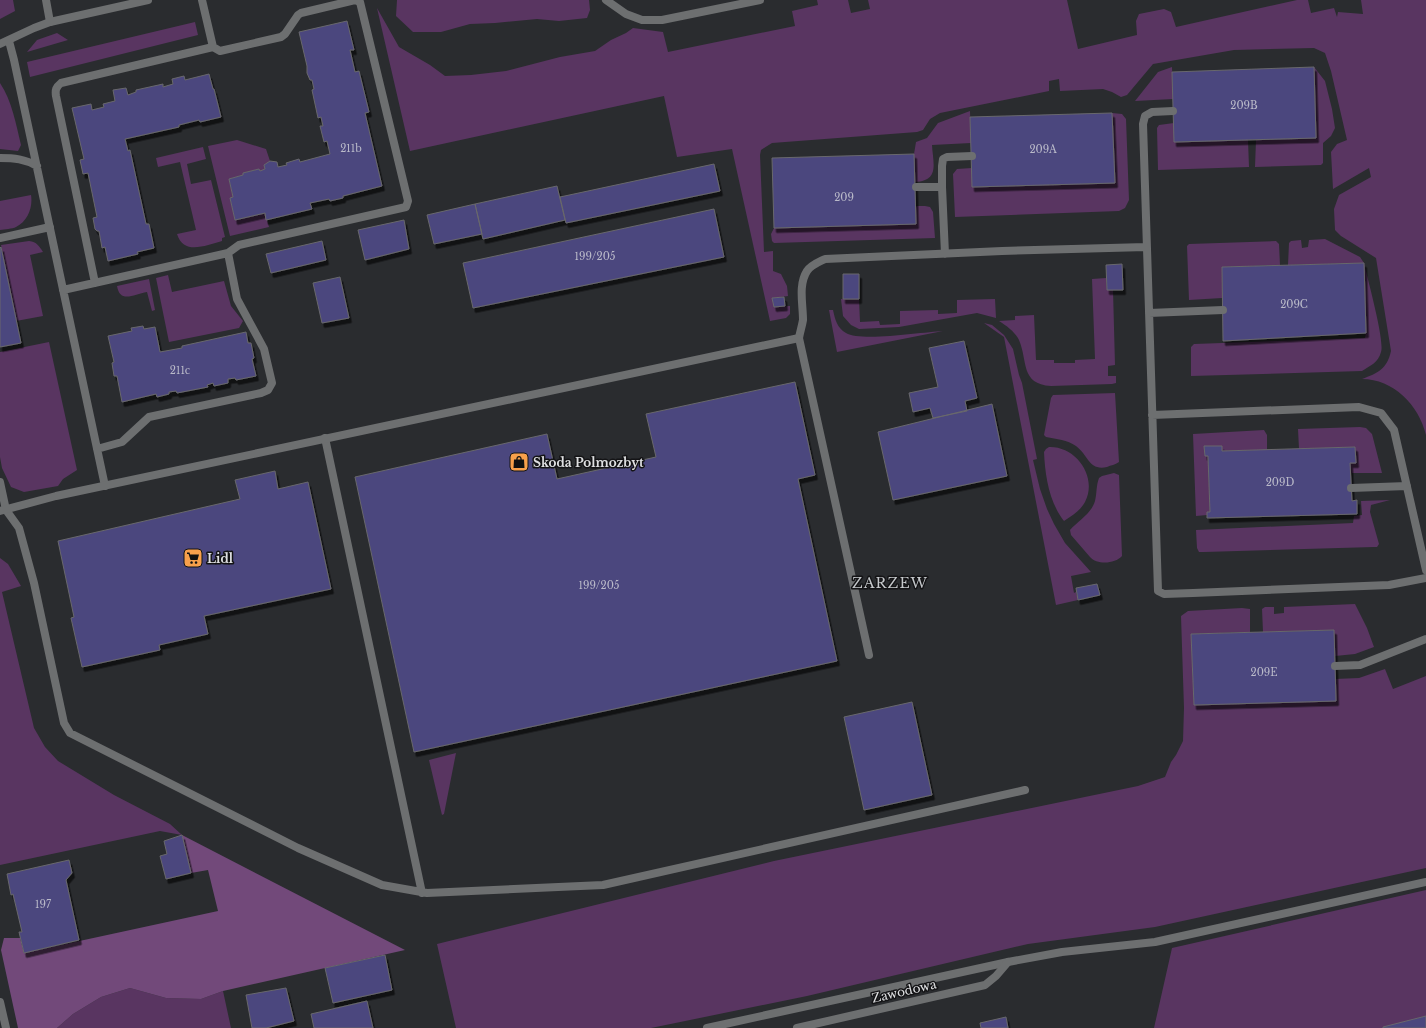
<svg xmlns="http://www.w3.org/2000/svg" width="1426" height="1028" font-family="'Libre Baskerville',serif">
  <style>
    .green { fill: #593561 }
    .forest { fill: #72497a }
    .building { fill: #4c467e; stroke: #68686c; filter: url(#shadow) }
    .lines { fill: none; stroke-linecap: round; stroke-linejoin: round }
    .service { stroke: #6d6f70; stroke-width: 8 }
    .minor { stroke: #6d6f70; stroke-width: 8 }
    .labels { text-anchor: middle; dominant-baseline: central; stroke-width: 3; stroke-linejoin: round; paint-order: stroke }
    .number-label { font-size: 10px; fill: #babac9 }
    .poi-label { font-size: 12px; font-weight: bold; fill: #dfe0e2; stroke: #141416; text-anchor: start }
    .street-label { font-size: 12px; fill: #dfe0e2; stroke: #141416 }
    .quarter-label { font-size: 14px; letter-spacing: 1px; fill: #c6c9cc; stroke: #141416 }
  </style>
  <defs>
    <filter id="shadow"><feDropShadow dx="2.5" dy="4.5" stdDeviation="0" flood-color="#0009"/></filter>
  </defs>
  <rect width="100%" height="100%" fill="#2a2c2f"/>
  <!-- green -->
  <path class="green" d="M0,0H13L15,11L0,19Z
    M397,0H589L590,10L587,18L559,21L537,19L495,23L470,24L441,32H413L396,16Z
    M817,0H848L851,13L870,9L868,0H1067L1078,49L1137,35L1136,21L1139,14L1164,9L1171,12L1176,27L1297,0H1308L1311,13L1334,8L1337,17L1338,12L1363,14L1361,0H1426V435C1419,405 1393,379 1362,379C1378,373 1387,369 1391,351L1376,258L1341,236L1335,230L1334,209L1339,195L1371,177L1369,168L1333,189L1331,152L1337,144L1347,140L1331,71L1325,53L1314,48L1234,50L1153,64L1127,95L1121,97L1112,92L1103,89L1060,91L1059,79L1049,81V91L940,113L930,119L923,130L917,132L772,143L761,150L760,155L764,252L773,251V271L781,274L787,286L788,296L773,298L774,307L790,306V314L786,318L770,321L732,149L677,157L664,96L410,151L377,8L399,47L430,65L445,76L471,75L506,71L560,57L595,51L611,40L626,33L633,28L663,32L668,52L795,26L792,11L818,5Z
    M195,22L198,35L30,77L27,62Z
    M57,33L68,40L27,52L37,40Z
    M1172,67L1173,99L1135,101L1158,72Z
    M1314,67L1325,81L1332,109L1335,128L1331,136L1323,143V163L1321,165L1255,167L1256,140L1316,138Z
    M0,83C12,101 16,124 21,145L18,151L0,149Z
    M970,111L971,143L932,145C933,163 940,181 915,182L914,154L916,142L927,138L938,123Z
    M1112,113L1122,114L1126,119L1129,200L1125,208L1119,211L955,217L953,174L957,169L972,168L973,187L1115,183Z
    M1174,123V142L1248,140L1249,167L1158,170L1157,128L1159,125Z
    M237,140L266,149L270,161L264,165L265,169L260,171L259,169L243,173V175L229,179L233,197L230,198L235,220L265,213L269,227L230,236L208,146Z
    M203,147L206,159L187,164L191,184L211,180L225,237L222,238V241C206,245 184,256 177,234L196,230L180,162L158,167L156,158Z
    M31,195C33,207 28,221 16,227C12,229 5,229 0,230V201Z
    M916,206H925L930,207L933,212L935,238L774,243L772,241L771,234L774,228L916,224Z
    M1325,239L1360,257L1364,263C1367,277 1385,341 1381,352C1378,363 1371,365 1362,371L1191,376V347L1194,344L1365,338L1366,333L1364,263L1288,265L1289,243L1291,241L1301,240L1302,248L1308,247L1309,240Z
    M29,241C37,242 39,246 43,252L30,255L43,316L16,321L1,245Z
    M1276,241L1279,244L1280,265L1222,267V298L1189,300L1187,246L1189,244Z
    M168,275L172,292L224,281L231,306L243,321L239,328L169,342L156,278Z
    M1106,278L1107,290H1113L1115,365L1108,366V376H1116V383L1112,384L1051,386C1020,384 1028,361 1019,340C1015,332 1007,326 999,321L1015,320V316L1034,315L1036,360H1054V363H1075V360L1095,359L1092,279Z
    M149,279L155,310L152,311L147,292C134,294 120,304 117,286Z
    M841,299H859L860,322L879,321L880,325L900,324V311L938,310V314L957,313V300L995,299L996,318L977,313L899,327L859,329L851,325L843,316Z
    M829,310H833C835,319 837,328 846,333C861,342 923,332 943,331L837,352Z
    M984,323L992,325L1004,335L1013,349L1019,375L1022,383L1037,459L1033,460L1040,489L1047,509L1054,524L1065,543L1091,572L1071,576L1074,593L1076,592L1078,600L1056,605L1004,337Z
    M49,342L77,470L63,479L58,486L24,492L11,487L2,468L0,457V352Z
    M1115,393L1119,462C1115,465 1111,465 1107,467C1089,471 1089,456 1076,446C1067,440 1057,439 1046,437L1044,435L1051,398L1053,395Z
    M1360,427L1366,428L1372,434L1382,473H1351L1350,463H1356L1355,447L1299,449L1298,429Z
    M1264,430L1267,435V450L1222,451V446H1204L1205,456H1208L1210,512H1207V515L1196,516L1193,434Z
    M1049,447C1076,446 1098,477 1085,502C1080,511 1073,515 1064,521C1049,502 1045,475 1044,452L1046,449Z
    M1114,473L1119,475L1122,556C1115,564 1097,565 1090,557L1071,535L1070,530C1079,520 1091,514 1095,501C1097,493 1096,486 1099,478L1102,476Z
    M1390,500L1371,505L1370,512L1379,544L1377,547H1374L1204,552H1199L1197,548L1196,530L1353,523L1354,516L1362,515L1361,501Z
    M0,558L8,564L21,586L2,592L34,728L45,747L58,761L114,795L170,824L182,835L160,831L0,865Z
    M1355,604L1367,628L1374,647L1355,654L1335,656L1334,630L1263,632L1262,609L1265,607H1274V614L1284,613V607Z
    M1242,608L1250,609V632L1191,634L1194,705L1336,701L1335,679L1359,678L1385,669L1393,689L1426,676V868L1155,927L1028,944L807,996L651,1028H456L437,944L774,861L1138,786L1165,777L1171,762L1176,755L1183,741L1184,708L1181,616L1188,611Z
    M456,753L444,814L442,815L429,760Z
    M1426,890V1016L1383,1028H1154L1172,948Z
    M130,988L166,998L201,999L223,991L231,1028H57L73,1014L101,997Z"/>
  <!-- forest -->
  <path class="forest" d="M182,835L405,950L223,991L201,999L166,998L130,988L101,997L73,1014L57,1028H18L1,950L4,938H20L24,953L218,911L208,870L191,873Z"/>
  <!-- building -->
  <path class="building" d="M347,21L354,50H350L355,72L359,71L369,112L365,113L382,186L343,196V198L330,201L329,199L310,203L312,209L266,220L265,213L235,220L230,198L233,197L229,179L243,175V173L259,169L260,171L265,169L264,165L270,161L277,162L278,167L287,165L286,163L299,159L300,162L330,154L327,141L324,142L320,126H323L321,117L318,118L312,90L314,89L312,80H310L307,73V66L299,32Z
    M1314,67L1316,138L1174,142L1172,72Z
    M209,74L213,89H214L221,117L200,122L199,120L179,125V127L125,139L128,151L130,150L146,224H149L154,248L137,252L138,254L108,261L105,247L102,248L99,231H97L95,229L93,218L97,217L88,173L83,174L80,160L84,159L72,108L91,104L92,110L104,107L103,104L115,101L113,90L126,88L128,95L136,92V90L163,84V87L173,84L172,79L184,76L185,80Z
    M1112,113L1115,183L972,187L970,117Z
    M914,154L916,224L774,228L772,158Z
    M714,164L720,191L566,223L560,197Z
    M557,186L565,220L483,239L475,204Z
    M475,204L482,234L434,244L427,215Z
    M714,209L724,257L473,308L463,263Z
    M404,220L409,249L365,260L358,230Z
    M322,241L326,260L271,273L266,254Z
    M1,247L21,343L0,347V248Z
    M1364,263L1366,333L1223,341L1222,267Z
    M1122,264L1123,290H1107L1106,265Z
    M843,274H859V299H843Z
    M340,277L349,318L322,323L313,283Z
    M784,297L785,306L774,307L772,298Z
    M143,326L144,329L155,327L160,352L182,348V346L246,332L248,343H251L254,358L252,359L256,376L236,380L235,378L228,379V383L214,386L213,383L207,385L208,387L177,393L176,391L169,392V394L157,397L156,394L122,402L117,376H114L112,363L114,362L108,336L132,331L131,328Z
    M964,341L977,398L965,401L967,411L933,418L930,408L913,412L909,393L938,387L929,348Z
    M795,382L815,475L798,479L837,661L414,752L355,477L547,434L557,479L656,457L646,414Z
    M992,404L1007,476L893,500L878,432Z
    M1204,446H1222V451L1355,447L1356,463H1350L1352,501L1357,500V514L1207,518V512H1210L1208,456H1205Z
    M275,471L278,489L308,482L331,589L204,616L208,634L159,645L160,650L82,667L71,618L74,617L58,541L240,499L235,480Z
    M1097,584L1100,595L1078,600L1076,588Z
    M1334,630L1336,701L1194,705L1191,634Z
    M912,702L932,795L864,810L844,717Z
    M182,835L191,873L166,879L160,856L167,854L164,841Z
    M69,860L72,873L66,880L79,940L24,953L19,932H22L13,894L11,895L7,874Z
    M385,955L392,990L333,1003L325,968Z
    M286,988L294,1021L266,1028H252L246,995Z
    M367,1001L373,1028H314L311,1014Z
    M1426,1016V1028H1383V1027Z
    M1006,1017L1008,1028H981L980,1023Z"/>
  <g class="lines">
    <!-- service -->
    <path class="service" d="M46,0L50,22
      M9,41L14,60L105,486
      M1173,111L1152,112L1145,116L1143,124L1158,591L1164,594L1193,593L1389,585L1426,578
      M0,158C14,158 25,159 37,166
      M916,187H942L945,254
      M942,187V166L943,159L947,157L972,156
      M0,238L50,227
      M95,283L56,96C55,90 56,87 61,83L213,47
      M63,290L228,253L239,245L406,207L408,201L360,2L355,0L301,13L298,15L285,34L281,37L220,51L213,47L202,0
      M1149,313L1223,310
      M1152,415L1359,407L1381,413L1394,430L1426,570
      M325,438L422,893
      M97,449L122,442L149,417L261,393L268,390L272,383L264,349L237,299L228,253
      M0,482L6,510L19,528L34,583L64,723L70,733L298,848L382,885L427,893L603,885L1025,790
      M1351,488L1407,486
      M869,655L799,338C800,332 802,326 803,320C803,304 798,285 807,271C811,265 819,262 825,259L1002,251L1146,247
      M1335,666L1360,665L1426,639
      M0,1002L6,1028
      M707,1028L1008,962L1062,952L1155,942L1426,882"/>
    <!-- minor -->
    <path class="minor" d="M606,0L626,14L642,20H662L760,0
      M0,44L34,28L50,22L148,0
      M0,511L56,496L799,338
      M797,1028L985,985L996,976L1008,962"/>
  </g>
  <!-- icons -->
  <defs>
    <g id="shop-square" transform="scale(1)"><rect x="-9" y="-9" width="18" height="18" rx="4" fill="#f8a04b" stroke="#141416"/><path d="M-5-2.5h2.3a2.7 3.5 0 0 1 5.4 0H5L5.5 6h-11ZM-1.5-2.5h3a1.5 2.3 0 0 0-3 0Z" fill="#111"/></g>
    <g id="supermarket-square" transform="scale(1)"><rect x="-9" y="-9" width="18" height="18" rx="4" fill="#f8a04b" stroke="#141416"/><path d="M-6-5.5h2.5l.6 2H6L4.5 2H-2.5L-4.4-4H-6ZM-1.5 3.2a1.3 1.3 0 1 0 .1 0ZM3 3.2a1.3 1.3 0 1 0 .1 0Z" fill="#111"/></g>
  </defs>
  <g fill-rule="evenodd">
    <use href="#shop-square" x="519" y="462"/>
    <use href="#supermarket-square" x="193" y="558"/>
  </g>
  <g class="labels">
    <!-- number labels -->
    <g class="number-label">
      <text x="1244" y="105">209B</text>
      <text x="351" y="148">211b</text>
      <text x="1043" y="149">209A</text>
      <text x="844" y="197">209</text>
      <text x="595" y="256">199/205</text>
      <text x="1294" y="304">209C</text>
      <text x="180" y="370">211c</text>
      <text x="1280" y="482">209D</text>
      <text x="599" y="585">199/205</text>
      <text x="1264" y="672">209E</text>
      <text x="43" y="904">197</text>
    </g>
    <!-- poi labels -->
    <g class="poi-label">
      <text x="533" y="462">Skoda Polmozbyt</text>
      <text x="207" y="558">Lidl</text>
    </g>
    <!-- street labels -->
    <g class="street-label">
      <text transform="translate(904 991) rotate(-13)">Zawodowa</text>
    </g>
    <!-- quarter labels -->
    <g class="quarter-label">
      <text x="890" y="583">ZARZEW</text>
    </g>
  </g>
</svg>
